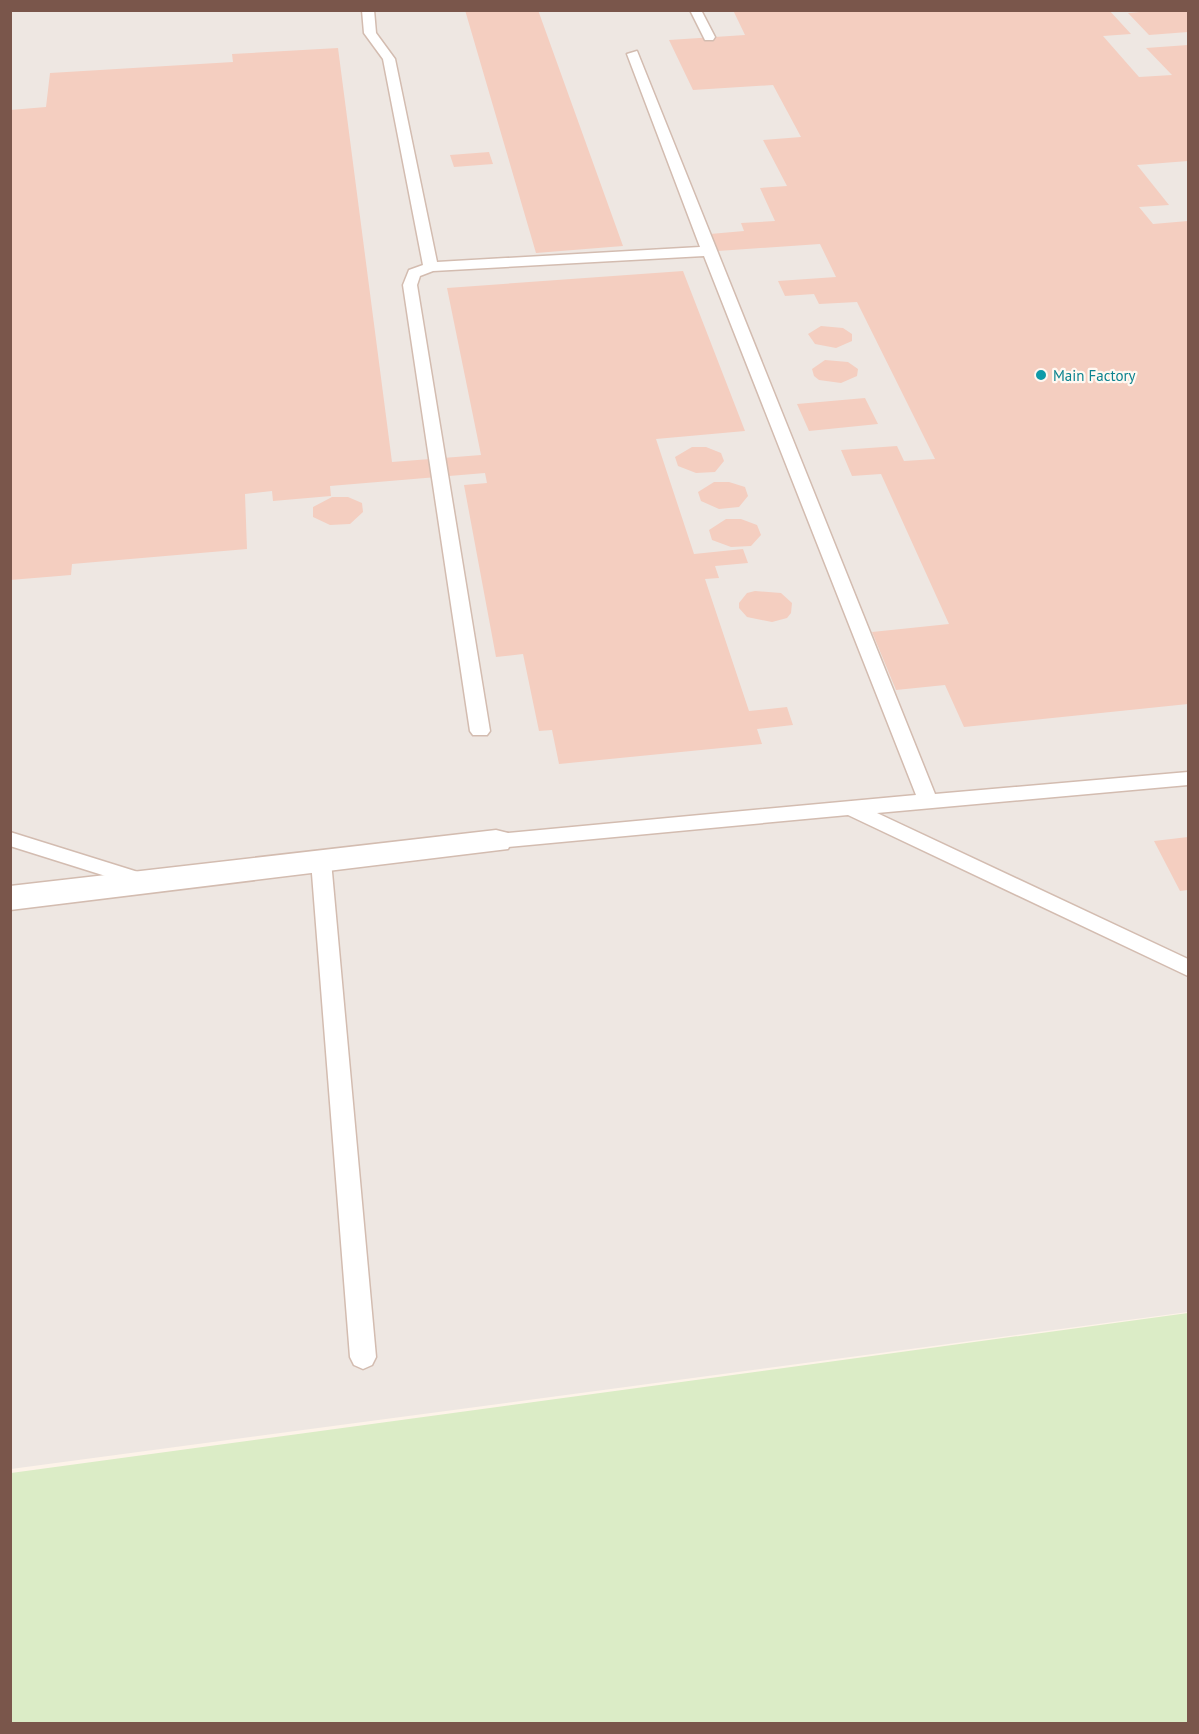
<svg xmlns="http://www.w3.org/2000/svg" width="1199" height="1734" font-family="'PT Sans',sans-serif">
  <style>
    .industrial { fill: #eee7e2 }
    .green { fill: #dbecc6 }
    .building { fill: #f4cec0 }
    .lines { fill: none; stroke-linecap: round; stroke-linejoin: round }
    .service-casing { stroke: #d3bcb0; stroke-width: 3 }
    .minor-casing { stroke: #d3bcb0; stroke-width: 3 }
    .service { fill: #fff; fill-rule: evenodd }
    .minor { fill: #fff; fill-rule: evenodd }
    .culture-dot { fill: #0f9aa8; stroke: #fff8f1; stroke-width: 2 }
    .labels { text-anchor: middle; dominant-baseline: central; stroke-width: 4.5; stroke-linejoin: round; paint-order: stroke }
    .far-culture-label { font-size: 15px; fill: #0d838f; stroke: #fff8f1; text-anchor: start }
  </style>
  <rect width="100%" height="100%" fill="#fdf3e9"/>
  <!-- industrial -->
  <path class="industrial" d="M10,11H1188V1312L11,1469Z"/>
  <!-- green -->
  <path class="green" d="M1188,1313V1723H11V1473Z"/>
  <!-- building -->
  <path class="building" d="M465,10H538L623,246L536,253Z
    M733,10H1109L1131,34L1103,36L1139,77L1172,75L1146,48L1188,45V161L1137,165L1169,205L1139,207L1153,224L1188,221V704L964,727L945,685L896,690L872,632L949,624L881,474L852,476L841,450L897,446L904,461L935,459L857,302L819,304L814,294L785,296L778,281L836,277L820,244L718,251L710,234L744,231L741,223L775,221L760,188L787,186L763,140L801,137L773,85L693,90L669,40L745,35Z
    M1162,10H1188V32L1149,35L1128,13Z
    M338,48L392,462L481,455L447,288L683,271L745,431L656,439L694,554L743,549L748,563L715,566L719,578L705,579L749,711L787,707L793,725L757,729L762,744L559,764L552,730L539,731L523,654L496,657L464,485L487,483L485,473L330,486L331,496L273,501L272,491L245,494L247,549L72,564L71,575L10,580V110L46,107L50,73L233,62L232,54Z
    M489,152L493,164L454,167L450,155Z
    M821,326L843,328L852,334V341L836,348L815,344L808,334Z
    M825,360L848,362L858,369L857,376L841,383L819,380L814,376L812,369Z
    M865,398L878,424L809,431L797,404Z
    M692,447H706L721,453L724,461L715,472L696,473L678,466L675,457Z
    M714,482H729L745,487L748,496L739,507L719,509L701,501L698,492Z
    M332,497H348L362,503L363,512L350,524L330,525L313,517V507Z
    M726,519H741L757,525L761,535L751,546L731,547L712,540L709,530Z
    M755,591L781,593L792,603L791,613L787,618L772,622L747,617L739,608V603L747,593Z
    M1188,837V890L1180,891L1154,841Z"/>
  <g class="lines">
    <!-- service casing -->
    <g class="service-casing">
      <path id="service" d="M362,10H374L376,33L395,59L437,262L700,247L627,54L637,51L935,794L1188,772V785L877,813L1188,959V976L848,815L496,848L489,846L486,841L489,836L496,834L916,795L704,256L433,271L420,276L417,285L490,731L487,735H473L470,731L403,285L409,270L423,265L383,59L364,33Z
        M690,10H701L715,37L713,40H705Z
        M10,832L154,877L158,882L154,887L147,889L10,846Z
        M321,854L328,856L331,861L376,1357L372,1365L363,1369L354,1365L350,1357L311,861L314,856Z"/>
    </g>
    <!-- minor casing -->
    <g class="minor-casing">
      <path id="minor" d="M496,830L508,833L512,841L508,849L10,910V886Z"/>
    </g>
    <!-- service -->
    <use href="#service" class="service"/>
    <!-- minor -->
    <use href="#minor" class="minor"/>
  </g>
  <!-- markers -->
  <circle class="culture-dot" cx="1041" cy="375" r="6"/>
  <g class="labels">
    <!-- far-culture labels -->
    <g class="far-culture-label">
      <text x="1053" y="375">Main Factory</text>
    </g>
  </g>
  <!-- border -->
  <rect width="1199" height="1734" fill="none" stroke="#7a564b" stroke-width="24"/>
</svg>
